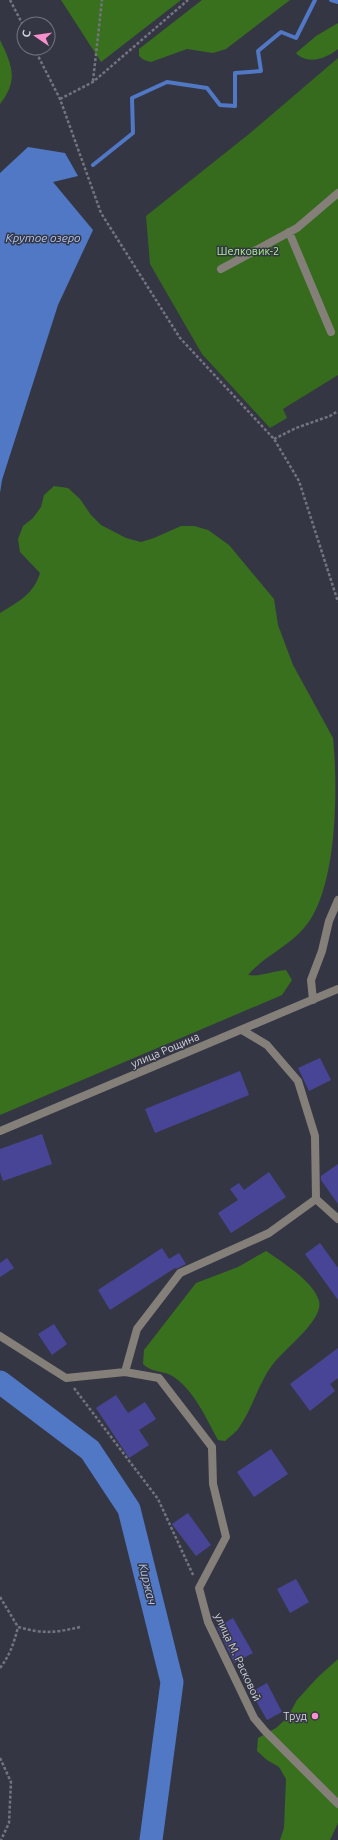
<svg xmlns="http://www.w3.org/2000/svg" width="338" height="1840" font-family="Ubuntu,sans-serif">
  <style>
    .green { fill: #366a1d }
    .forest { fill: #39701e }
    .water { fill: #5078c5 }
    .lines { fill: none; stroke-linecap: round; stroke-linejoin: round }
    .stream { stroke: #5078c5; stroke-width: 4 }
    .river { stroke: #5078c5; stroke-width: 23 }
    .building { fill: #494596 }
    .path { stroke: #737480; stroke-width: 2.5; stroke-dasharray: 3 2; stroke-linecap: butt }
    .minor { stroke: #847f78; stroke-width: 8 }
    .poi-dot { fill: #f790cd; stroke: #353644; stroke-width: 1.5 }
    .labels { text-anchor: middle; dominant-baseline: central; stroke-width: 3; stroke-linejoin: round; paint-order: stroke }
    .park-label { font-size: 11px; fill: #a8f58a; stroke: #353644 }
    .street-label { font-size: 11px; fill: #d2d3dc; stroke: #353644 }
    .poi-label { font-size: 11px; fill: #d2d3dc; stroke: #353644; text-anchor: end }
    .water-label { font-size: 12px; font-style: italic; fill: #aec5ee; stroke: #353644 }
  </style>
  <rect width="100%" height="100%" fill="#353644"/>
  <!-- green -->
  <path class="green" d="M338,58V375L283,409L287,418L270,428L202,354L150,264L146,216L249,134Z"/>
  <!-- forest -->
  <path class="forest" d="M61,0H181L101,62Z
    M202,0H290L226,49L213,53L187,49L151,62L144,60L139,56V49Z
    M338,23V49C326,59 307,65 296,53L316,36Z
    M0,40C12,65 19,80 0,104Z
    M54,486L68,488L80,499L91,515L101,525L126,538L141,542L154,538L181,526H194L208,530L229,545L274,599L278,625L293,665L333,738C338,786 338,890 304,928C288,947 264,956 248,975C261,977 272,971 286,970L292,980L282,995L0,1115V613C18,602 34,594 40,573L20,552L18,539L23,526L33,518L41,507L44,495Z
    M266,1251C282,1262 314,1282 319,1301C324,1320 284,1349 273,1364C259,1382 253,1407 240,1426C237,1432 230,1436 225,1441L218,1440C206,1418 195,1392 174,1377C164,1370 151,1373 143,1364L144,1350L196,1283L238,1267Z
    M338,1659V1823L330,1840H280L284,1828L286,1779L279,1767L267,1760L257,1751L258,1738L276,1728L287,1718L297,1700L317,1678Z"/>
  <!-- water -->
  <path class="water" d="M28,147L65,153L78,176L53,182L93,230L58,305L2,480L0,493V173Z"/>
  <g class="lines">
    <!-- stream -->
    <path class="stream" d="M331,0L338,2
      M93,165L133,133L132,98L167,82L207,88L220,105L235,106V73L261,71L258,51L281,32L296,38L315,0"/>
    <!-- river -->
    <path class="river" d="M0,1382L90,1450L129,1509L172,1682L151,1840"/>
  </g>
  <!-- building -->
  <path class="building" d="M320,1058L331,1080L309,1091L298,1068Z
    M240,1071L249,1095L155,1133L145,1109Z
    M42,1134L52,1164L3,1181L0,1172V1149Z
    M338,1164V1204L321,1180V1176Z
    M269,1172L286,1197L231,1233L218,1213L238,1200L230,1189L239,1183L244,1190Z
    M320,1243L338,1268V1300L305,1254Z
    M162,1248L169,1259L179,1253L186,1264L176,1269L175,1268L110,1310L98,1290Z
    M7,1258L14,1268L0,1277V1263Z
    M54,1324L67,1344L52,1355L38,1334Z
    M338,1348V1378L330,1384L335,1391L310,1411L290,1384Z
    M116,1395L128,1413L145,1402L156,1419L139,1430L149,1445L129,1458L96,1408Z
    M271,1449L288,1474L254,1497L237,1472Z
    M188,1513L211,1545L196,1556L172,1524Z
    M296,1579L309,1602L290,1613L277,1589Z
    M233,1618L253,1653L234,1663L217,1627Z
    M267,1683L282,1712L267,1720L251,1692Z"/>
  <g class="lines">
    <!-- path -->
    <path class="path" d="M10,0L24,27
      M34,48L60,99L101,213L180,338L274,439L299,481L338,602
      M93,81L102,0
      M60,99L93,82L188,0
      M274,439L296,428L330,416L338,411
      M74,1388L158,1499L194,1577
      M0,1597L18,1627C44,1634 54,1633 80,1627
      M0,1668C10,1655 14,1643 18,1627
      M0,1758L11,1782L9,1823L1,1840"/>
    <!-- minor -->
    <path class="minor" d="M289,232L331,332
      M221,269L297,228L338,193
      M313,1000L311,980L322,951L329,921L338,900
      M242,1030L267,1045L298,1081L315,1136L316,1199L338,1219
      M0,1131L338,989
      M0,1336L66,1378L125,1372L159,1378L212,1447L213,1484L226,1537L199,1588L208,1622L254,1718L265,1731L338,1804
      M125,1372L137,1329L180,1273L269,1233L316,1199"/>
  </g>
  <!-- markers -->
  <circle class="poi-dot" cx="315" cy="1716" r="4"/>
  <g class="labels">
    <!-- park labels -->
    <g class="park-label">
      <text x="248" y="251">Шелковик-2</text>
    </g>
    <!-- street labels -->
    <g class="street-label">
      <text transform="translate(165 1050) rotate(-23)">улица Рощина</text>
      <text transform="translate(238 1657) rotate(65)">улица М. Расковой</text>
    </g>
    <!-- poi labels -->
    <g class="poi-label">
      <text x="307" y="1716">Труд</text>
    </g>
    <!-- water labels -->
    <g class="water-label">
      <text x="43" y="237">Крутое озеро</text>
      <text transform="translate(148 1584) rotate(76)">Киржач</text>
    </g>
  </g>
  <!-- north arrow -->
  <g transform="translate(36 36) rotate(283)"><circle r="19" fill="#353644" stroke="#747581"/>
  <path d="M0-3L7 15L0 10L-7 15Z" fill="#f790cd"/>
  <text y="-6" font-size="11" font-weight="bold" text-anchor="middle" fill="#d2d3dc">С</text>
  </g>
</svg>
